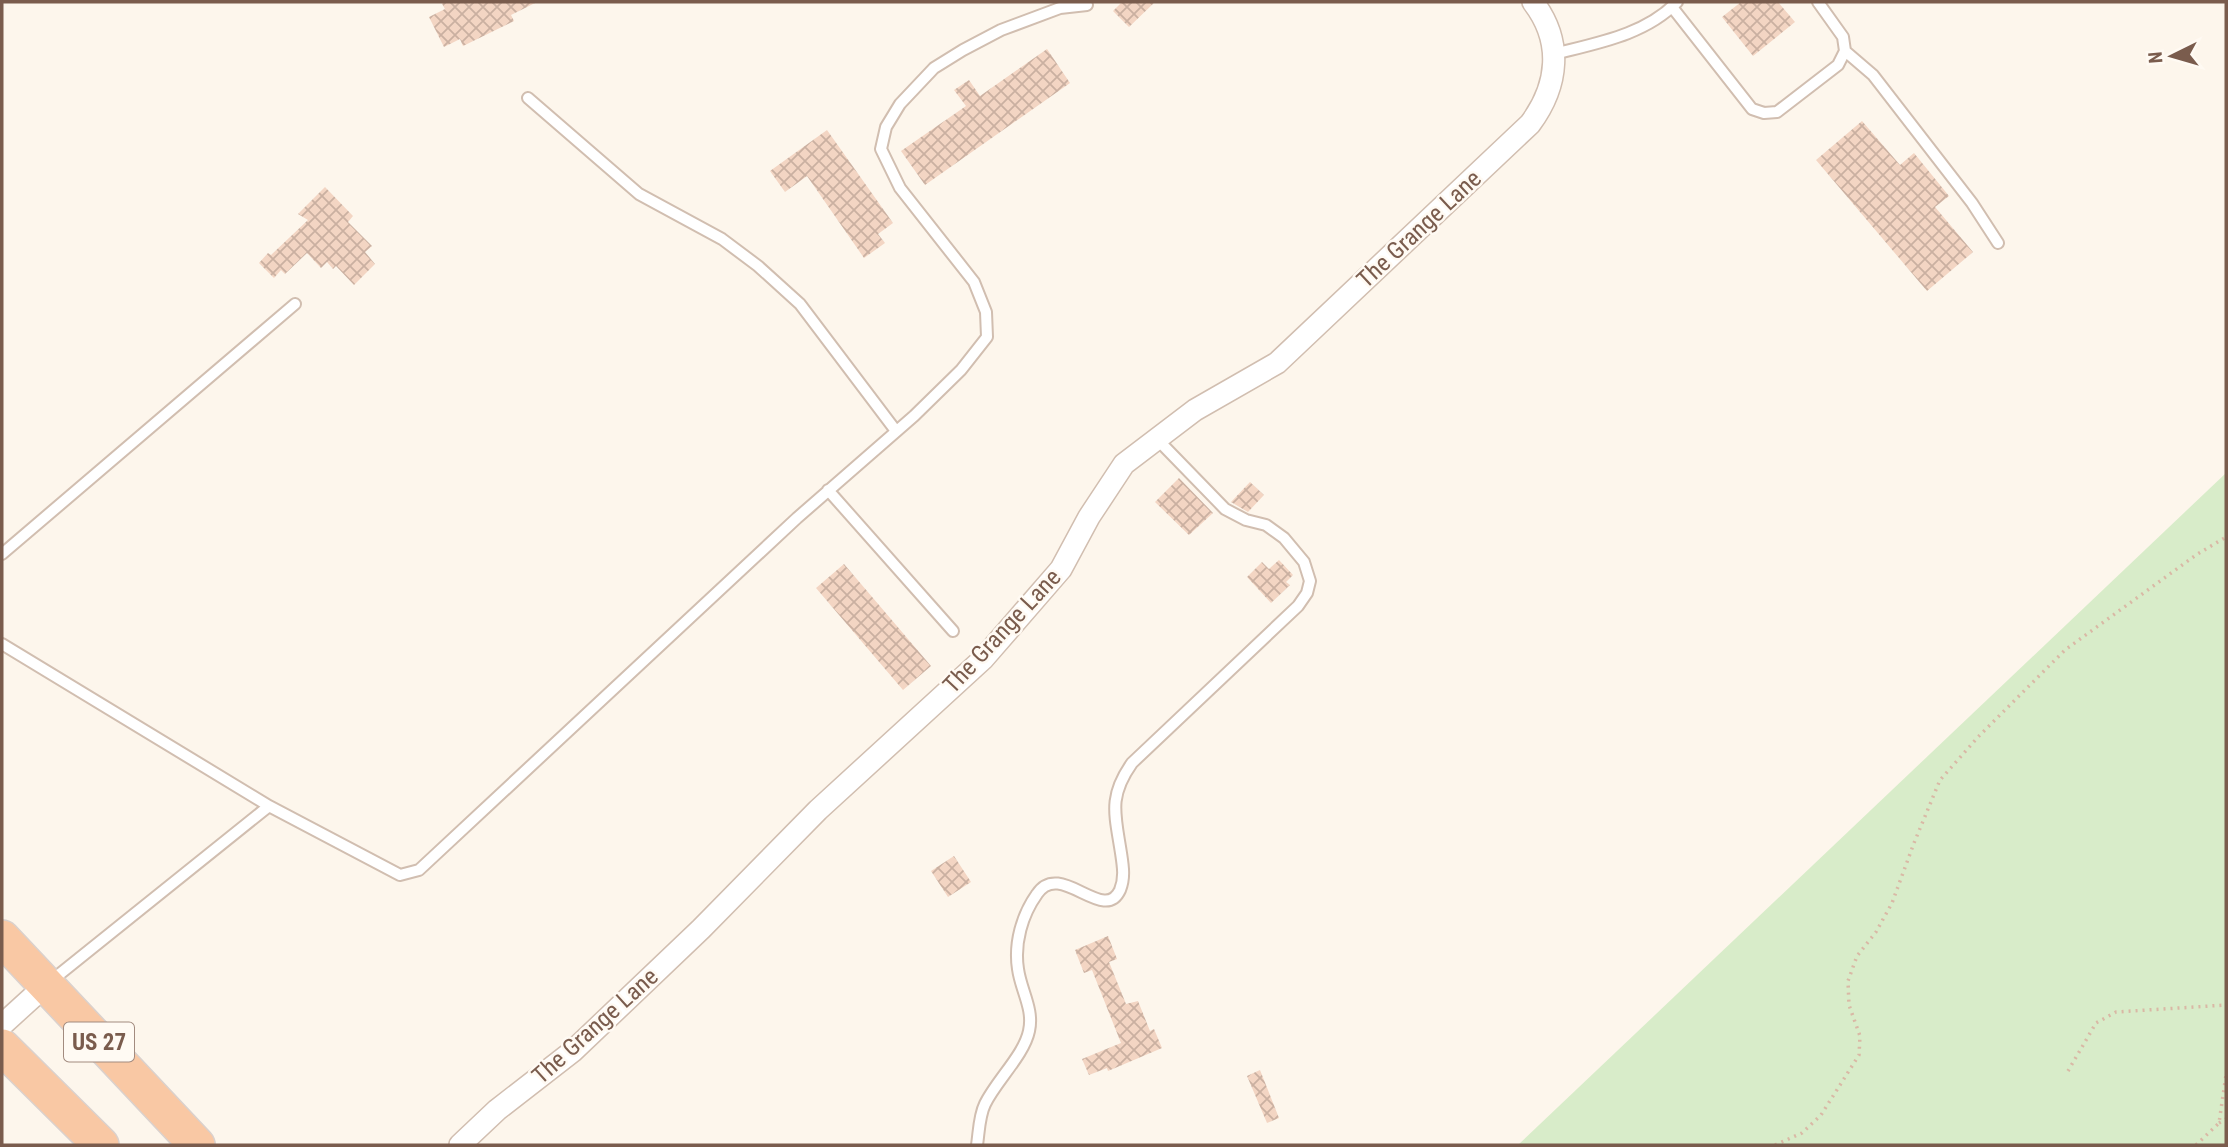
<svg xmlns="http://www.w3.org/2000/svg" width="2228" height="1147" font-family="'Roboto Condensed',sans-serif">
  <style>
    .green { fill: #d8ecc9 }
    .building { fill: url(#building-cross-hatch) }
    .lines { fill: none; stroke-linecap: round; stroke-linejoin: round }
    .service-casing { stroke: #d1beb0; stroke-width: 14 }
    .minor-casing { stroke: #d1beb0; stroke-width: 24 }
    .trunk-casing { stroke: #dad1cd; stroke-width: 38 }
    .path { stroke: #d9b8a5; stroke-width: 3.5; stroke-dasharray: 2 5; stroke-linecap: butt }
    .service { stroke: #fff; stroke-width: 10 }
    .minor { stroke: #fff; stroke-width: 21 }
    .trunk { stroke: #f9c8a4; stroke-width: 35 }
    .labels { text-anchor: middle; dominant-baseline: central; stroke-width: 5; stroke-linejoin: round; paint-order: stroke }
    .shield { fill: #fffaf3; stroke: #a28b7f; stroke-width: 2 }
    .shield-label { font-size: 23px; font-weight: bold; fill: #7a5c4d }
    .street-label { font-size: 24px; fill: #7a5c4d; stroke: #fffaf3 }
  </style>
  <defs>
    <pattern id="building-cross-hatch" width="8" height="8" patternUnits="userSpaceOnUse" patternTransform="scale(1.75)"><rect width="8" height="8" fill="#f3d5c3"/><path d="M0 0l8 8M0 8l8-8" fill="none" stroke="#cab0a1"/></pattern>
  </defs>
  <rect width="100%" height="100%" fill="#fdf6ec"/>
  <!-- green -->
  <path class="green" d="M2226,473V1145H1518Z"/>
  <!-- building -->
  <path class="building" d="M441,2H537L511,15L514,21L463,46L460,39L444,47L429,17L445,9Z
    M1122,2H1155L1129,27L1113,11Z
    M1741,2H1778L1795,22L1753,56L1722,17Z
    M1047,49L1070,83L925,185L901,151L966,106L954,90L969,80L980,96Z
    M1862,121L1900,165L1914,153L1949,196L1935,207L1973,252L1927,291L1816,160Z
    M827,130L893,223L878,234L885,243L864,258L807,176L785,192L770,171Z
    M325,187L353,216L348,222L372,246L365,252L375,264L354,285L336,266L333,269L327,262L321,268L307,253L285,274L281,270L274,278L259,263L268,253L271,255L308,220L298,214Z
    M1179,478L1213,513L1189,535L1155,502Z
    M1250,482L1264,495L1248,512L1231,502Z
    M1279,560L1293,575L1286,582L1290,585L1271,603L1247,577L1262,562L1269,569Z
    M844,564L931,666L903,690L816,588Z
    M954,856L971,882L948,897L931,871Z
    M1108,936L1117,959L1109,962L1126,1004L1138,1001L1150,1031L1154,1029L1162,1048L1108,1071L1107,1068L1089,1075L1082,1059L1121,1043L1092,970L1084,973L1075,950Z
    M1260,1070L1279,1118L1267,1123L1247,1076Z"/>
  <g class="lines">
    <!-- service casing -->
    <g class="service-casing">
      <path id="service" d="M1672,7L1752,109L1764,113L1777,112L1838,65L1845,51L1843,37L1818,2
        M1845,51L1873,75L1972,203L1998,243
        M1554,54C1597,43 1645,35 1677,2
        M528,98L639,194L722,239L758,266L800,304L896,431
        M828,490L953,631
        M2,554L295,304
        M2,644L269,806
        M51,981L269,806L400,875L419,870L797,518L914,416L961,370L987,337L986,312L974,282L900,188L881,149L886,127L900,104L934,68L963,50L1001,30L1060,8L1087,5
        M977,1145C979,1132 979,1116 985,1104C996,1081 1024,1055 1029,1031C1034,1009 1021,991 1018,969C1014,943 1022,915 1037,894C1060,859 1104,925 1120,890C1125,878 1123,866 1121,853C1115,814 1108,797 1132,763L1298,606L1307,593L1310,581L1304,562L1284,538L1266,525L1246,520L1225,509L1157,439"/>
    </g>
    <!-- minor casing -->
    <g class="minor-casing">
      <path id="minor" d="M2,1025L46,985
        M460,1145L497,1110L573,1051L701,929L818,810L983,659L1061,569L1089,517L1124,464L1195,410L1277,363L1530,124C1559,85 1563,41 1533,2"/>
    </g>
    <!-- trunk casing -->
    <g class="trunk-casing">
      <path id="trunk" d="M2,938L197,1145
        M2,1047L101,1145"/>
    </g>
    <!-- path -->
    <path class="path" d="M2068,1071L2096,1023L2116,1012L2226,1005
      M2219,1123L2226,1119
      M1775,1145L1802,1133L1821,1115L1859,1055L1860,1036L1849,1005L1848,981L1857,956L1876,932L1892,903L1914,843L1940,780L1978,737L2065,650L2196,555L2226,537
      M2196,1145L2219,1123L2226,1075"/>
    <!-- service -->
    <use href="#service" class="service"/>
    <!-- minor -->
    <use href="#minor" class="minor"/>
    <!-- trunk -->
    <use href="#trunk" class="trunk"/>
  </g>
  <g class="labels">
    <!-- shield labels -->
    <rect class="shield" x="64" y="1022.5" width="70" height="39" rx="5"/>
    <g class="shield-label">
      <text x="99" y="1042">US 27</text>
    </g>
    <!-- street labels -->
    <g class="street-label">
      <text transform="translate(1419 229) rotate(-43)">The Grange Lane</text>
      <text transform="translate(1002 631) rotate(-47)">The Grange Lane</text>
      <text transform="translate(595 1026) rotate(-42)">The Grange Lane</text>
    </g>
  </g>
  <!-- border -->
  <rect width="2228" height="1147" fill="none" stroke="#7a5c4d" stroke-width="7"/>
  <!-- north arrow -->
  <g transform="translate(2172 56) rotate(265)" stroke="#fffaf3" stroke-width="5" paint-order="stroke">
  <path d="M0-5L12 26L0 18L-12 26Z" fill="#7a5c4d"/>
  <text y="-10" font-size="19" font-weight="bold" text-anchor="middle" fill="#7a5c4d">N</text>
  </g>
</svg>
